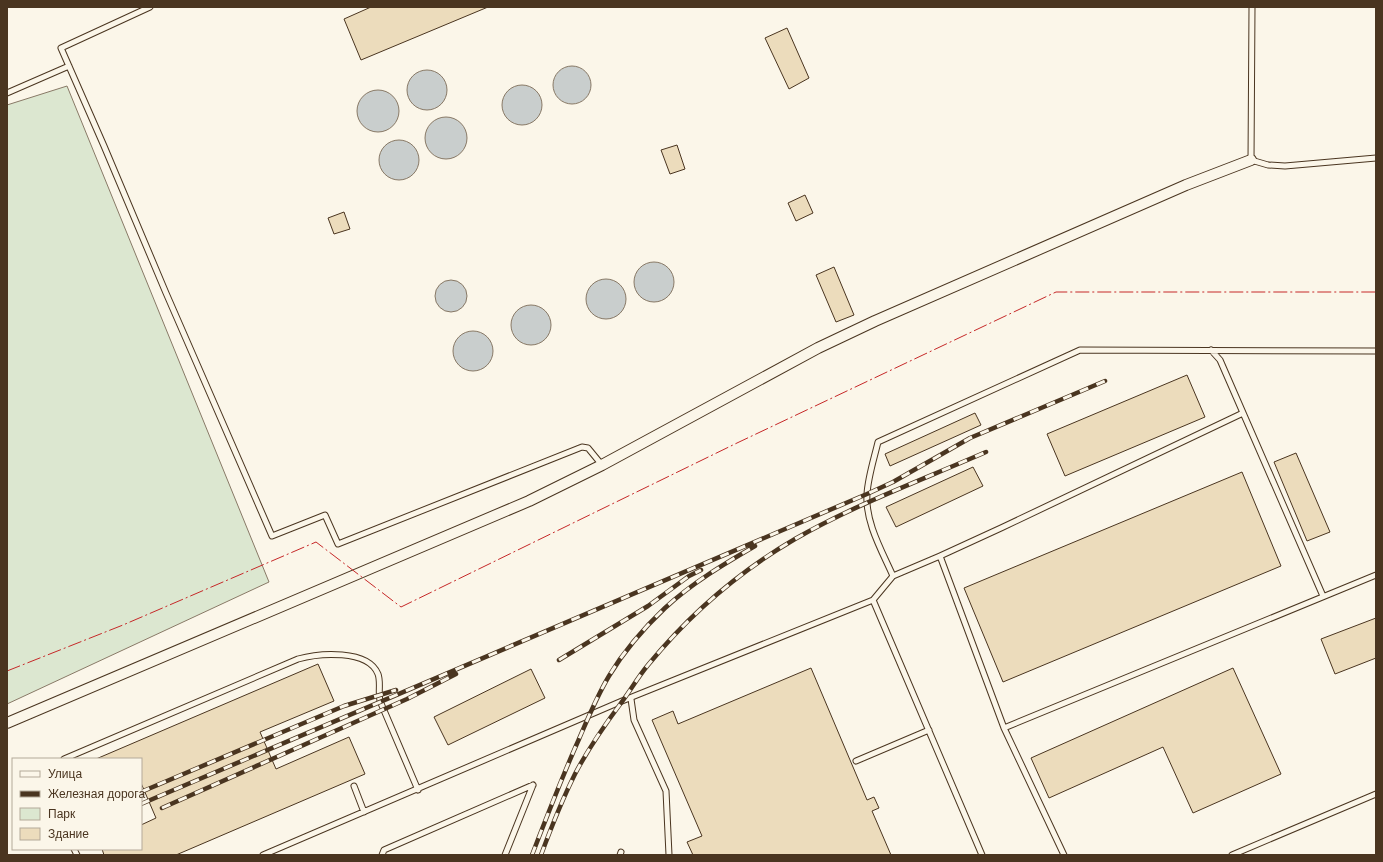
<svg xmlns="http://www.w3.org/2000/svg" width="1383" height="862" font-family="Helvetica,sans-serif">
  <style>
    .green { fill: #dce7d0; stroke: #887966 }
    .water { fill: #c9cecd; stroke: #887966 }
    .building { fill: #ecdcbc; stroke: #4a3520 }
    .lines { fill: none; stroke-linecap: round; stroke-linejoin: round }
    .lane-casing { stroke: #4a3520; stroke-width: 7 }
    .street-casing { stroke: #4a3520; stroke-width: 12 }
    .lane { stroke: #fbf6e9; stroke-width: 5 }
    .street { stroke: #fbf6e9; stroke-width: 10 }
    .rail-casing { stroke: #4a3520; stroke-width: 4.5 }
    .rail { stroke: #fbf6e9; stroke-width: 3; stroke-dasharray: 9; stroke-linecap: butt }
    .power { stroke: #c62828; stroke-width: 1; stroke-dasharray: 14 3 2 3; stroke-linecap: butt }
  </style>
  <rect width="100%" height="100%" fill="#fbf6e9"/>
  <!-- green -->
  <path class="green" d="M67,86L269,582L7,704V105Z"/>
  <!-- water -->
  <path class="water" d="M553 85a19 19 0 1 1 38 0a19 19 0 1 1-38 0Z
    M407 90a20 20 0 1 1 40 0a20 20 0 1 1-40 0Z
    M502 105a20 20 0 1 1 40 0a20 20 0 1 1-40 0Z
    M357 111a21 21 0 1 1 42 0a21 21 0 1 1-42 0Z
    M425 138a21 21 0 1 1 42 0a21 21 0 1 1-42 0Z
    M379 160a20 20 0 1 1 40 0a20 20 0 1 1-40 0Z
    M634 282a20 20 0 1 1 40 0a20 20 0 1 1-40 0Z
    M586 299a20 20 0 1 1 40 0a20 20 0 1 1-40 0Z
    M435 296a16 16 0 1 1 32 0a16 16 0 1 1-32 0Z
    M511 325a20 20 0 1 1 40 0a20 20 0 1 1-40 0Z
    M453 351a20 20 0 1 1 40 0a20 20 0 1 1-40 0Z"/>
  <!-- building -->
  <path class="building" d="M371,7H488L361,60L344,19Z
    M787,28L809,78L789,89L765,38Z
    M677,145L685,169L670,174L661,150Z
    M805,195L813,213L796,221L788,203Z
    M344,212L350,229L334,234L328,218Z
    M834,267L854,315L836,322L816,275Z
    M1187,375L1205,417L1065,476L1047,434Z
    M975,413L981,425L890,466L885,454Z
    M1296,453L1330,532L1307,541L1274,462Z
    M973,467L983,486L896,527L886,507Z
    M1242,472L1281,566L1003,682L964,588Z
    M1376,618V658L1335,674L1321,639Z
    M318,664L334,701L260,732L276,769L349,737L365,774L176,855H104L102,849H141V825L156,818L141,783V759H96Z
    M811,668L867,800L874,797L879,808L872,811L891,855H693L687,842L702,836L652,720L673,711L678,724Z
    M1233,668L1281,774L1193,813L1163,747L1049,798L1031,758Z
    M531,669L545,698L448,745L434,717Z"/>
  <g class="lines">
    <!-- lane casing -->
    <g class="lane-casing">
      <path id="lane" d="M150,7L61,48L104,146L166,293L272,536L325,515L338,544L582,447L588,448L602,465
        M1252,7L1251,160L1268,165L1285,166L1376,158
        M7,93L69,66
        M1211,350L1220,360L1323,596
        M940,556L1001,528L1243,413
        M893,576C882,551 865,522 867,494C868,477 874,459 878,442L1080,350L1376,351
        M631,699L634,720L666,791L669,855
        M1004,728L1376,575
        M64,759L298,659C319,653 368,649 378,674C381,682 378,692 380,701L418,790
        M856,761L929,730
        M354,786L364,812
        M74,849L77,855
        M263,855L622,701L873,600
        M382,855L384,850L533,785
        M505,855L533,785
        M620,855L621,852
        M982,855L873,600L893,576L940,556L1004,728L1064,855
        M1232,855L1376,794"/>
    </g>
    <!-- street casing -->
    <g class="street-casing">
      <path id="street" d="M7,723L529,501L602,465L818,348L875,321L1186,185L1251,160"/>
    </g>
    <!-- lane -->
    <use href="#lane" class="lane"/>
    <!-- street -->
    <use href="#street" class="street"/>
    <!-- rail casing -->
    <g class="rail-casing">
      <path id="rail" d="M559,660L648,606L689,576L701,570
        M141,792L344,706L396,690
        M141,804L867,494L893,482L970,438L1105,381
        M162,808L407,699L456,674
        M532,855C547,816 562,777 579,739C588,718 597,696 609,676C624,651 644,628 665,608C692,583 724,564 755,546
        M541,855C551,828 562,800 575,774C588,749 604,726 621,703C630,691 638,677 648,665C689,615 740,571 795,539C856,504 922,480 986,452"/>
    </g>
    <!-- rail -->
    <use href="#rail" class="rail"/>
    <!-- power -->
    <path class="power" d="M7,671L123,625L316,542L401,607L737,443L1056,292H1376"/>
  </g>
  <!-- border -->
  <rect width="1383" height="862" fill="none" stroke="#4a3520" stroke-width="16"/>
  <!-- legend -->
  <rect x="12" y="758" width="130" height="92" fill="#fbf6e9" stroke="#b4a999"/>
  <rect x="20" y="771" width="20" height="6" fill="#fbf6e9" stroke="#b4a999"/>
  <text x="48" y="778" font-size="12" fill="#4a3520">Улица</text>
  <rect x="20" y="791" width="20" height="6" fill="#4a3520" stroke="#b4a999"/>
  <text x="48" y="798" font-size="12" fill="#4a3520">Железная дорога</text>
  <rect x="20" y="808" width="20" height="12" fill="#dce7d0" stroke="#b4a999"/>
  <text x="48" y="818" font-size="12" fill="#4a3520">Парк</text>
  <rect x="20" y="828" width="20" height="12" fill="#ecdcbc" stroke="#b4a999"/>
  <text x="48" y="838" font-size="12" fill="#4a3520">Здание</text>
</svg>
